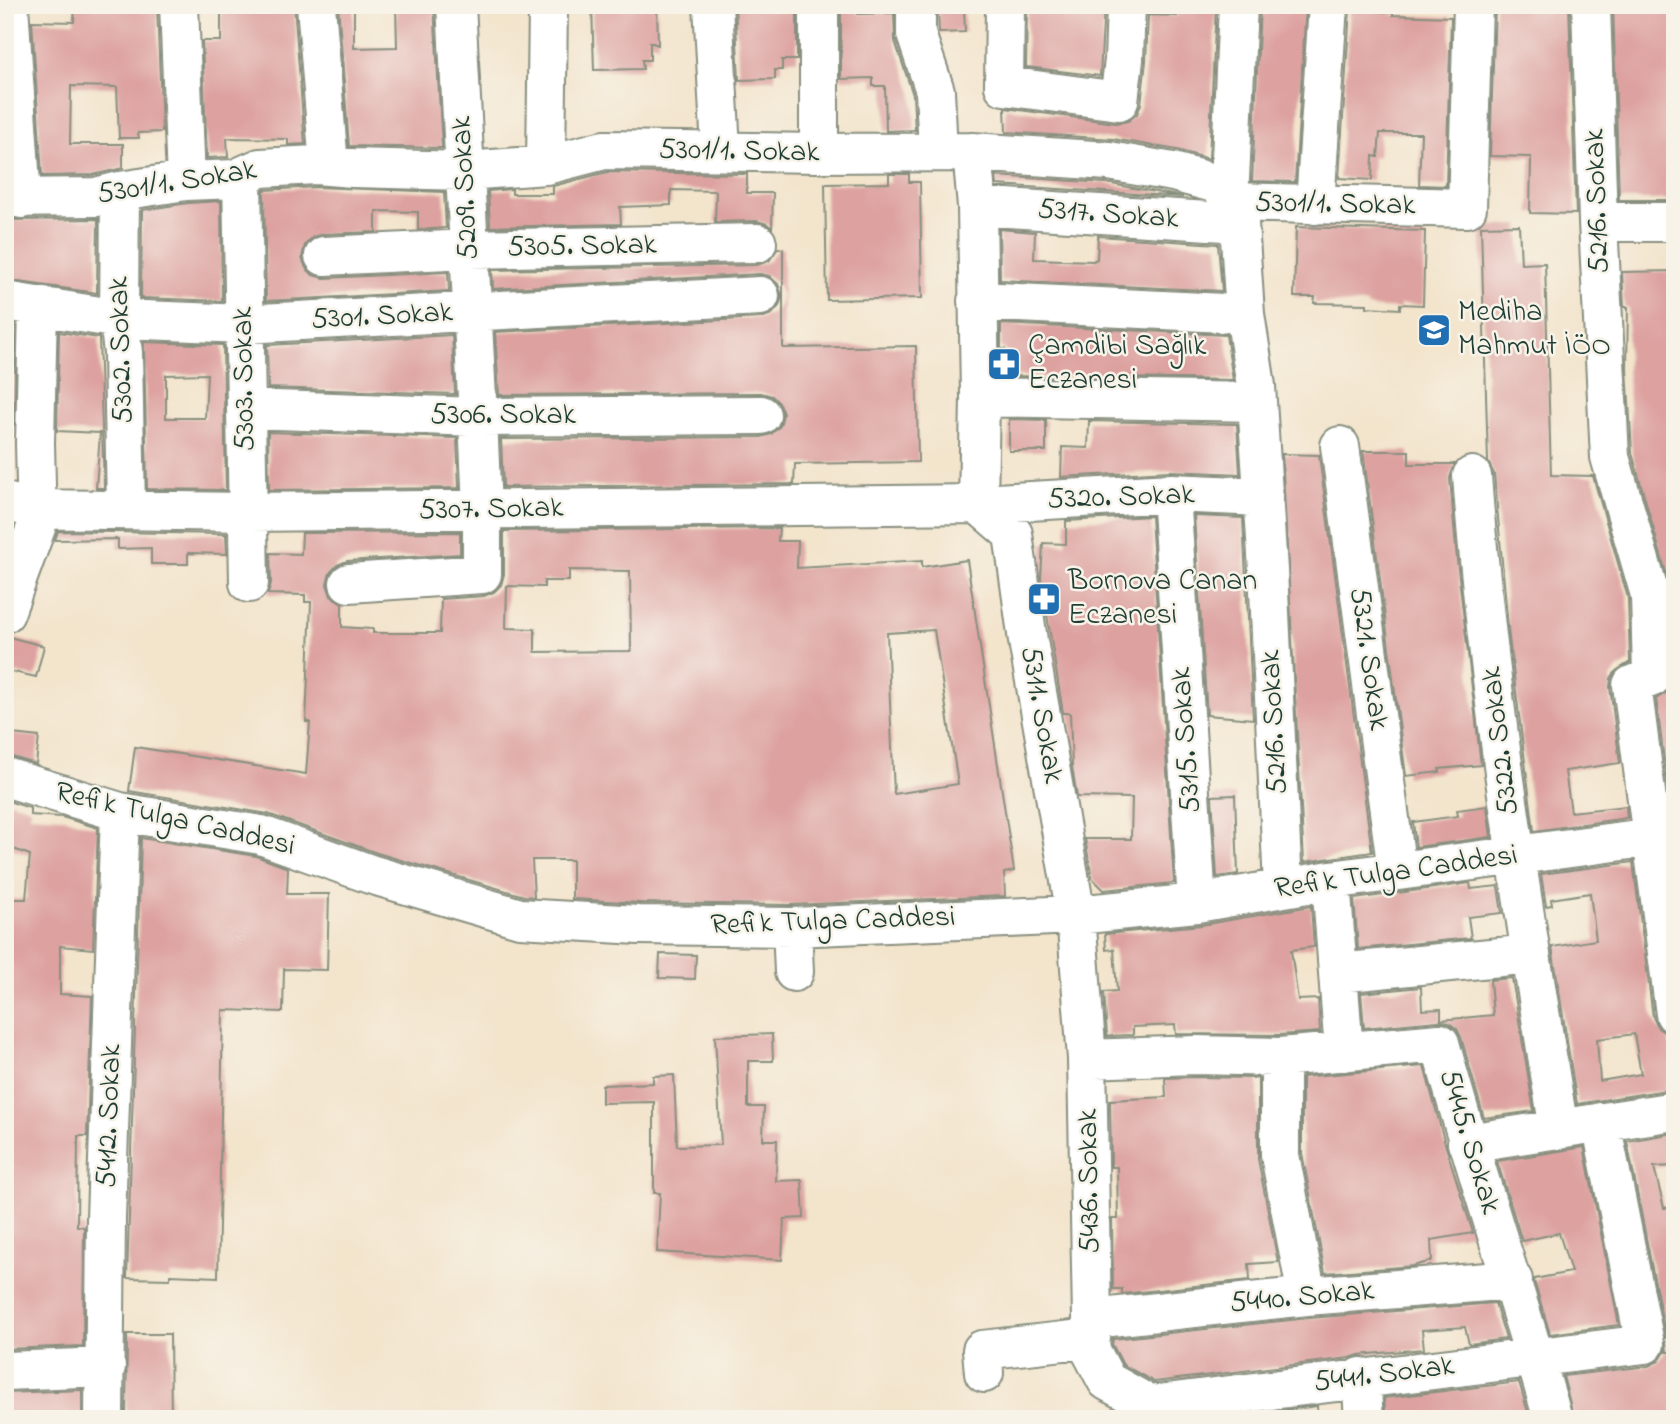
<svg xmlns="http://www.w3.org/2000/svg" width="1680" height="1424" font-family="'Indie Flower',sans-serif">
  <style>
    .building { fill: #dda2a0; fill-rule: evenodd }
    .lines { fill: none; stroke-linecap: round; stroke-linejoin: round }
    .minor-casing { stroke: #899080; stroke-width: 42 }
    .minor { stroke: #fff; stroke-width: 38 }
    .labels { text-anchor: middle; dominant-baseline: central; stroke-width: 5; stroke-linejoin: round; paint-order: stroke }
    .street-label { font-size: 30px; fill: #1f3d34; stroke: #f7f3e8 }
    .poi-label { font-size: 30px; fill: #1f3d34; stroke: #f7f3e8; text-anchor: start }
  </style>
  <rect width="100%" height="100%" fill="#f7f3e8"/>
  <filter id="ink" filterUnits="userSpaceOnUse"><feTurbulence type="fractalNoise" baseFrequency=".0143" numOctaves="2"/><feDisplacementMap in="SourceGraphic" scale="14" xChannelSelector="R" yChannelSelector="G"/><feConvolveMatrix kernelMatrix="1 2 1 2 8 2 1 2 1" color-interpolation-filters="sRGB"/></filter>
  <filter id="wash" filterUnits="userSpaceOnUse"><feTurbulence type="fractalNoise" baseFrequency=".00686" numOctaves="4" result="noise"/><feDisplacementMap in="SourceGraphic" scale="28" xChannelSelector="R" yChannelSelector="G"/><feGaussianBlur stdDeviation="1.57" result="paint"/><feColorMatrix in="noise" values="0 0 0 0 0 0 0 0 0 0 0 0 0 0 0 0 0 1.4 0 .05"/><feComposite in="paint" operator="in"/></filter>
  <g filter="url(#wash)">
    <rect width="100%" height="100%" fill="#f3e4cc"/>
    <g id="blocks">
      <!-- building -->
      <path class="building" d="M75,5H157L162,132L138,133L139,138H119L117,87L71,86L70,144H123V168L93,175L42,176L32,21L74,22Z
        M221,5H294L305,144L288,145V139L227,138L228,157L207,158L202,41H221Z
        M338,5H354V48L397,47L396,5H434L442,148L349,146Z
        M592,5H657L658,45L650,42V60H642L643,69L594,70Z
        M735,5H797V60H782V70H775V79L739,80Z
        M841,5H857L858,14L894,13L895,41L913,95L915,130L886,131L885,86H873V78L841,79Z
        M1027,5H1104L1100,76L1026,67Z
        M1177,5H1216L1209,159L1177,150L1113,139L1006,132L1005,108L1116,123L1128,121L1137,114L1141,104L1146,61L1148,15L1177,16Z
        M1260,5H1306L1295,182L1252,181Z
        M1495,5H1569L1576,214L1530,213L1531,157L1490,156Z
        M1613,5H1675V200H1619Z
        M964,8L965,32L939,33L938,9Z
        M1350,9L1393,13V15L1451,17L1446,186L1419,185L1421,133H1380L1378,157L1373,156L1372,180L1339,178Z
        M607,172L747,174V193H773L772,228L767,224L757,221L715,222L716,191L671,190V205L620,207L621,224L490,227L488,191L512,189V194H553V186Z
        M889,174H909V182H920L922,298L827,300L825,184L889,183Z
        M996,176L1106,183L1183,197L997,185Z
        M316,187L444,192L446,228L418,230V212L376,211V232L323,234L313,237L305,245L302,258L306,268L313,275L324,278L448,272L449,291L266,301L264,190Z
        M221,201L222,301L141,298L142,210L188,203Z
        M98,219L97,293L5,280V220Z
        M1519,225L1521,264L1545,263L1551,475L1593,476L1628,598L1630,662L1616,671L1611,678L1610,687L1620,763L1565,771L1571,812L1626,806L1627,818L1534,831L1509,638L1494,474L1488,462L1481,226Z
        M1296,227L1425,231L1423,305L1400,304V309L1367,307V304L1314,303L1315,297H1294Z
        M999,229L1035,232L1034,259L1093,261L1097,259L1098,236L1218,244L1222,291L1000,280Z
        M778,248L783,249V348L916,346L918,462L795,464L794,484L503,487L501,439L761,437L771,434L780,426L783,414L779,403L772,396L761,393L499,395L495,332L761,318L772,314L779,306L782,296L778,284L769,276L760,274L493,289L492,270L757,265L769,261Z
        M1675,271V813H1671L1656,699L1670,690L1674,677L1672,594L1632,453L1627,368L1628,307H1624L1622,272Z
        M5,323L16,325L14,425L5,424Z
        M1001,324L1226,335L1233,380L1003,376L1005,349H1001Z
        M59,332L99,338L104,488H96L100,433L57,431Z
        M452,335L455,394L268,388L267,345Z
        M144,342L223,345L226,490L147,489ZM207,374L205,418H166V375Z
        M1009,419L1046,420V451H1009Z
        M1089,421L1237,424L1240,474L1170,471L1061,477L1062,447L1088,448Z
        M268,432L457,438L459,488L269,490Z
        M1363,451H1409V464H1455L1450,478L1457,560L1481,765L1439,769L1440,772L1406,776Z
        M1282,454L1319,455L1372,852L1304,862Z
        M1151,516L1174,883L1104,890L1092,878L1085,839H1131L1132,798L1077,797L1072,767L1070,713H1063L1041,578L1043,543L1066,544V521Z
        M1194,516L1243,518L1253,719L1207,715Z
        M779,528L778,541H798L797,568L922,561V567L967,560L1014,871L1004,873L1005,896L792,905L640,903L572,899V860H532L534,897L524,896L377,853L268,814L129,791L135,747L306,774L310,722H306L311,602H305V595L268,594L271,583L270,553L301,554L302,533L460,532V554L347,561L337,565L330,573L327,584L331,596L342,603V627L373,629V633H440L441,599L484,596L494,592L501,585L504,574V531ZM569,570L630,571L631,651L535,652V629L506,628L507,586L544,587V581H569ZM934,630L958,784L894,794L887,633Z
        M58,531L226,534L227,554L188,553V564H151V548L118,549V539L55,540Z
        M9,637L44,646L36,677L5,670V652Z
        M12,734L39,737L36,764L9,756Z
        M1235,795L1238,874L1217,877L1212,796Z
        M5,800L30,808V815L62,817L98,828L93,949L60,946V994L92,996L87,1136H78L77,1226L84,1227L83,1346L5,1349V899H26L30,855L5,846Z
        M1487,806L1491,837L1416,847L1413,822L1458,816L1457,810Z
        M141,838L256,856L288,868L287,894H329L327,970L284,969L283,1012L223,1010L218,1277L170,1275V1279L127,1278Z
        M1633,862L1653,1017L1658,1028L1668,1035L1670,1045L1675,1044V1083L1666,1084L1667,1090L1577,1104L1552,947L1596,940L1590,893L1551,899L1552,905L1546,906L1541,874ZM1634,1034L1641,1074L1600,1081L1597,1039Z
        M1470,883L1471,889L1498,886L1502,913L1468,917L1471,938L1358,949L1354,899Z
        M1311,906L1314,947L1291,950L1298,1000L1318,999L1320,1032L1279,1035L1176,1034L1175,1025L1133,1027V1035L1107,1036L1104,992L1117,991L1114,949L1106,950L1105,934L1201,925Z
        M660,954L696,955L695,979L659,978Z
        M1512,978L1534,1111L1484,1118L1461,1037L1457,1029L1449,1023L1438,1021L1364,1028L1361,993L1421,987L1422,1010L1441,1009V1020L1493,1015L1490,980Z
        M772,1034L773,1061H748V1107H764L763,1140H777L776,1181L802,1180L804,1218L784,1219L782,1260L657,1252L660,1193H654V1102L602,1103V1085L653,1083V1076L674,1075L677,1146L721,1145L715,1036Z
        M1424,1066L1446,1147L1473,1233L1431,1240L1432,1261L1413,1266L1325,1273L1302,1153V1077Z
        M1196,1077L1258,1078V1159L1278,1262L1249,1264L1250,1280L1122,1294V1289H1113L1112,1219H1118L1117,1167H1111L1110,1100L1166,1097L1165,1078Z
        M1675,1133V1166L1654,1167L1664,1208L1675,1206V1227L1668,1228L1675,1254V1302H1664L1666,1339L1627,1141Z
        M1584,1147L1619,1325L1550,1334L1534,1281L1535,1279L1571,1272L1559,1233L1522,1241L1497,1161Z
        M1495,1303L1506,1339L1469,1344L1465,1327L1422,1330L1424,1349L1359,1355L1350,1358L1154,1382L1123,1365L1112,1344L1113,1339L1309,1318Z
        M127,1334H170L171,1419H126Z
        M1666,1341L1667,1352H1675V1419H1574L1563,1376L1648,1366L1659,1361L1665,1352Z
        M1519,1382L1530,1419H1500V1414L1473,1419H1386L1384,1398Z
        M82,1390V1419H5V1393Z
        M1317,1406L1318,1419H1217Z"/>
    </g>
  </g>
  <g filter="url(#ink)">
    <use href="#blocks" fill-opacity="0" stroke="#899080" stroke-width="2"/>
    <g class="lines">
      <!-- minor casing -->
      <g class="minor-casing">
        <path id="minor" d="M9,5L22,199
          M179,5L186,181
          M316,5L329,166
          M713,5L721,150
          M916,5V34L935,91L938,152
          M1005,5L1004,86L1119,101L1124,60L1126,5
          M1238,5L1229,202L1239,223L1245,314L1256,386L1268,570L1283,887
          M1591,5L1598,222L1610,457L1650,595L1652,677L1632,685L1675,1014
          M972,152L977,206L980,397L978,504L1013,534L1028,641L1076,915L1087,1059L1092,1319L1090,1349L1107,1381L1150,1405L1151,1419
          M819,153V5
          M546,165L548,5
          M242,176L249,583
          M120,191L119,319L123,353L126,510
          M5,198L96,197L120,191L186,181L235,179L260,168L316,165L353,168L465,171L546,165L604,150L819,153L972,152L1109,161L1173,172L1221,185L1229,202L1467,208L1473,5
          M1315,205L1328,5
          M977,206L1239,223
          M1598,222H1675
          M324,256L469,249L757,243
          M5,301L119,319L244,324L760,296
          M977,301L1245,314
          M980,397L1257,402
          M247,409L478,417L761,415
          M1340,446L1397,871
          M1472,476C1488,695 1524,913 1559,1130
          M1171,493L1197,903
          M5,502L38,509L247,512L978,504L1171,493L1263,497
          M349,583L482,574V510L478,417L456,5
          M5,613L37,525L35,443L38,306
          M5,777L120,812L261,835L370,874L520,918L639,925L792,927L1076,915L1197,903L1331,880L1675,834
          M1331,880L1338,973L1531,954
          M792,927L794,972
          M1338,973L1344,1052
          M1280,1057V1155L1307,1296
          M1087,1059L1196,1055L1280,1057L1440,1043C1474,1169 1517,1293 1553,1419
          M1467,1143L1675,1111
          M1092,1319L1307,1296L1513,1280
          M5,1371L106,1367
          M984,1373L982,1350L1091,1338
          M1361,1377L1364,1419
          M1150,1405L1645,1344L1601,1122
          M104,1419L106,1218L120,812"/>
      </g>
      <!-- minor -->
      <use href="#minor" class="minor"/>
    </g>
  </g>
  <!-- icons -->
  <defs>
    <g id="school-square" transform="scale(1.75)"><rect x="-9" y="-9" width="18" height="18" rx="4" fill="#1f6fb2" stroke="#f7f3e8"/><path d="M0-5L7-2L0 1L-7-2ZM-4 1L0 2.5L4 1V4Q0 6-4 4Z" fill="#fff"/></g>
    <g id="pharmacy-square" transform="scale(1.75)"><rect x="-9" y="-9" width="18" height="18" rx="4" fill="#1f6fb2" stroke="#f7f3e8"/><path d="M-2-6h4v4h4v4h-4v4h-4v-4h-4v-4h4Z" fill="#fff"/></g>
  </defs>
  <g fill-rule="evenodd">
    <use href="#school-square" x="1434" y="330"/>
    <use href="#pharmacy-square" x="1004" y="364"/>
    <use href="#pharmacy-square" x="1044" y="599"/>
  </g>
  <g class="labels">
    <!-- street labels -->
    <g class="street-label">
      <text transform="translate(739 152) rotate(1)">5301/1. Sokak</text>
      <text transform="translate(177 183) rotate(-9)">5301/1. Sokak</text>
      <text transform="translate(466 188) rotate(-93)">5209. Sokak</text>
      <text transform="translate(1598 201) rotate(-92)">5216. Sokak</text>
      <text transform="translate(1335 205) rotate(1)">5301/1. Sokak</text>
      <text transform="translate(1108 215) rotate(4)">5317. Sokak</text>
      <text transform="translate(582 247) rotate(-1)">5305. Sokak</text>
      <text transform="translate(382 317) rotate(-3)">5301. Sokak</text>
      <text transform="translate(122 350) rotate(-92)">5302. Sokak</text>
      <text transform="translate(245 379) rotate(-91)">5303. Sokak</text>
      <text x="503" y="416">5306. Sokak</text>
      <text transform="translate(1121 498) rotate(-2)">5320. Sokak</text>
      <text transform="translate(491 510) rotate(-1)">5307. Sokak</text>
      <text transform="translate(1368 659) rotate(82)">5321. Sokak</text>
      <text transform="translate(1041 715) rotate(80)">5311. Sokak</text>
      <text transform="translate(1275 722) rotate(-93)">5216. Sokak</text>
      <text transform="translate(1187 740) rotate(-94)">5315. Sokak</text>
      <text transform="translate(1501 741) rotate(-97)">5322. Sokak</text>
      <text transform="translate(175 820) rotate(13)">Refik Tulga Caddesi</text>
      <text transform="translate(1396 873) rotate(-8)">Refik Tulga Caddesi</text>
      <text transform="translate(833 922) rotate(-2)">Refik Tulga Caddesi</text>
      <text transform="translate(110 1116) rotate(-88)">5412. Sokak</text>
      <text transform="translate(1469 1142) rotate(73)">5445. Sokak</text>
      <text transform="translate(1090 1181) rotate(-91)">5436. Sokak</text>
      <text transform="translate(1302 1298) rotate(-5)">5440. Sokak</text>
      <text transform="translate(1384 1375) rotate(-7)">5441. Sokak</text>
    </g>
    <!-- poi labels -->
    <g class="poi-label">
      <text x="1458" y="313">Mediha<tspan x="1458" dy="34">Mahmut İÖO</tspan></text>
      <text x="1028" y="347">Çamdibi Sağlık<tspan x="1028" dy="34">Eczanesi</tspan></text>
      <text x="1068" y="582">Bornova Canan<tspan x="1068" dy="34">Eczanesi</tspan></text>
    </g>
  </g>
  <!-- margin -->
  <rect width="1680" height="1424" fill="none" stroke="#f7f3e8" stroke-width="28"/>
</svg>
